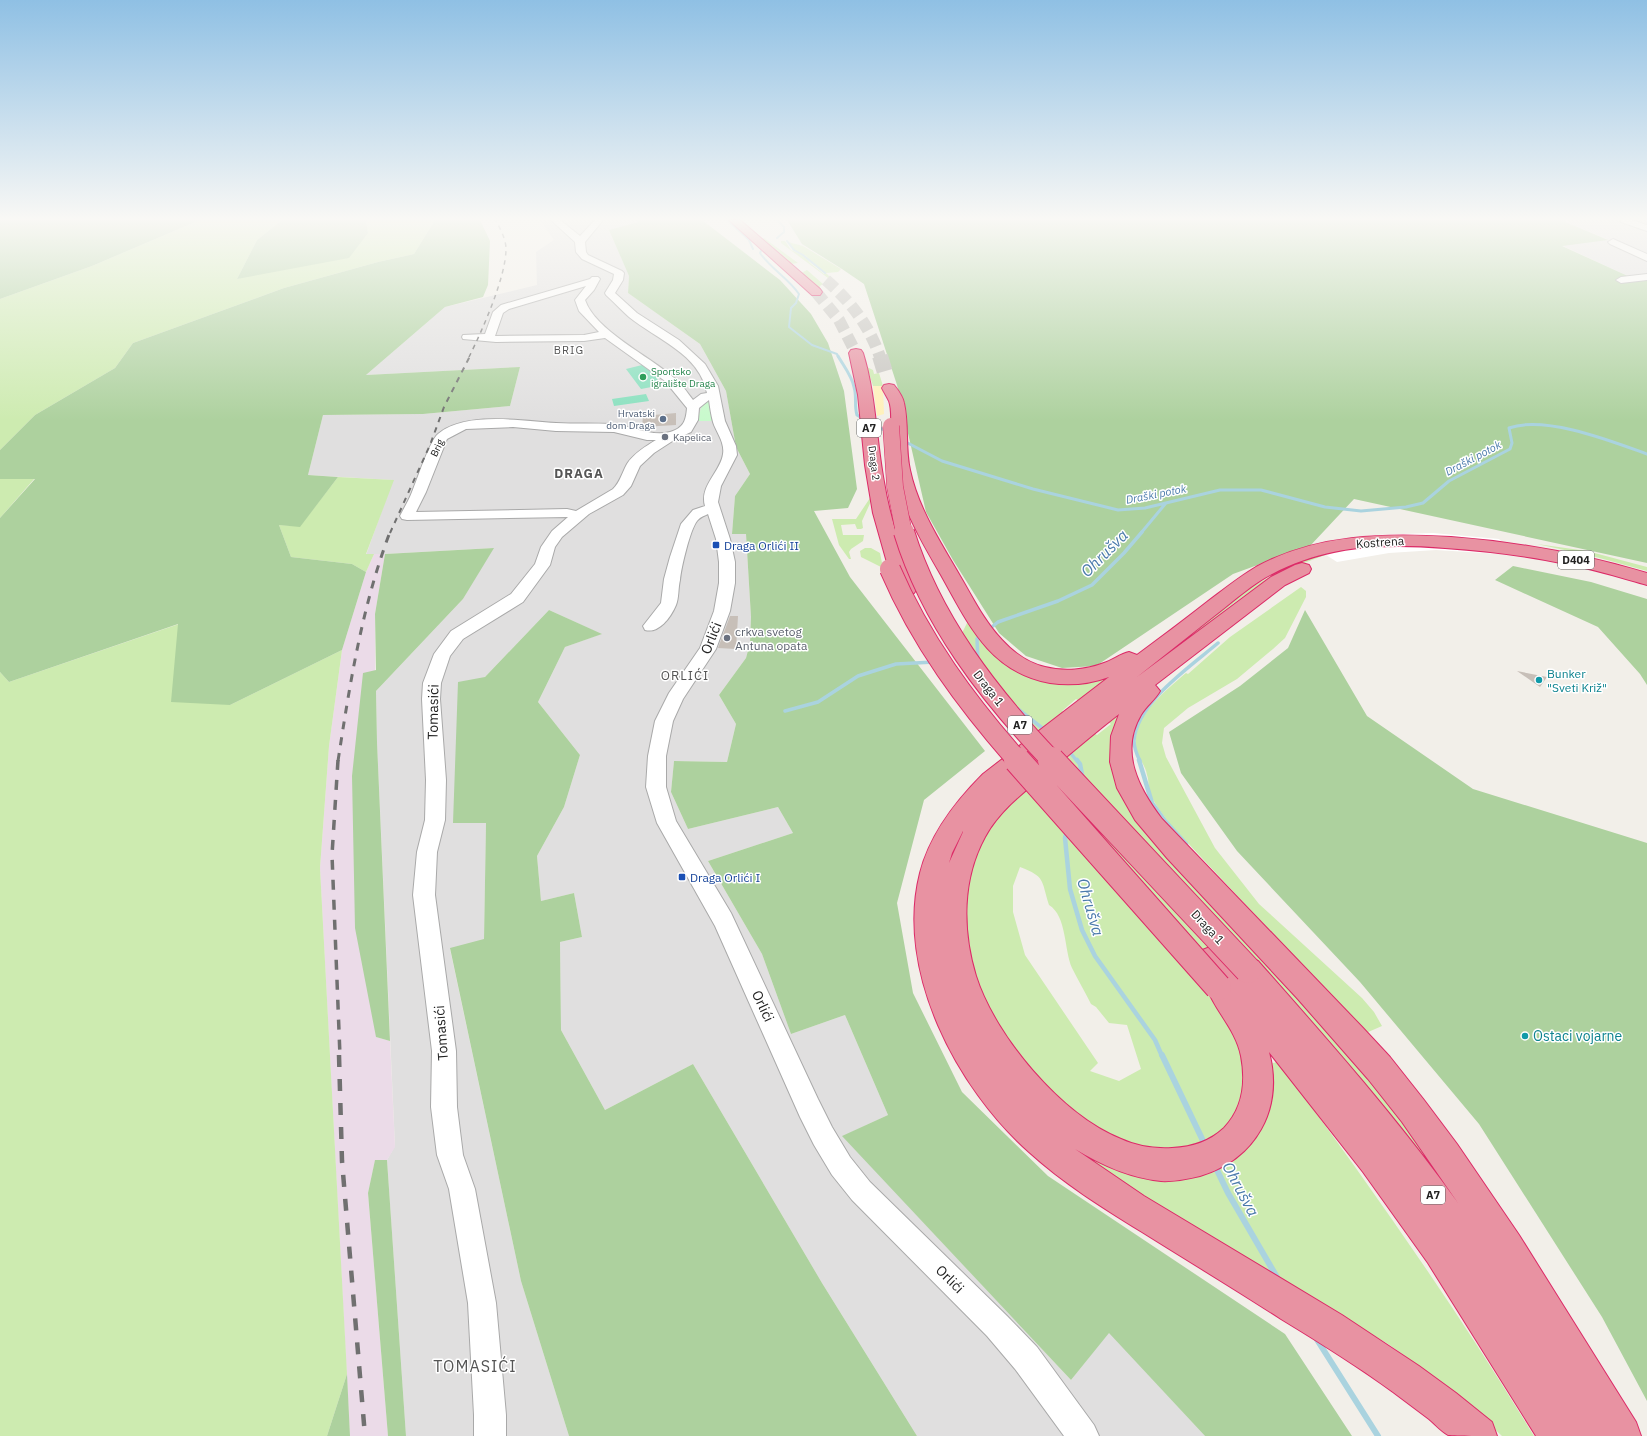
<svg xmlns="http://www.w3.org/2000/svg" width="1647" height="1436" font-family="'IBM Plex Sans',sans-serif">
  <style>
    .residential { fill: #e0dfdf }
    .industrial { fill: #ebdbe8 }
    .grass { fill: #cdebb0; fill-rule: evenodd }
    .forest { fill: #add19e }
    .sand { fill: #fff1ba }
    .park { fill: #c8facc }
    .pitch { fill: #88e0be }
    .pier { fill: #fff }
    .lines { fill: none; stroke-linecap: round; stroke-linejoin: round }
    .stream-far4 { stroke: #aad3df; stroke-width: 2 }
    .stream-far3 { stroke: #aad3df; stroke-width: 3 }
    .stream-far2 { stroke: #aad3df; stroke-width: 3.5 }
    .stream-far1 { stroke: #aad3df; stroke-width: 4.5 }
    .stream { stroke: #aad3df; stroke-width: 6 }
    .building { fill: #c7bfb8 }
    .highway-tunnel-far1 { stroke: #c8c6c1; stroke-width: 12; stroke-dasharray: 12 6; stroke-linecap: butt }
    .highway-tunnel { stroke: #c8c6c1; stroke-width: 16; stroke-dasharray: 16 8; stroke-linecap: butt }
    .minor-casing { stroke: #a9a9a9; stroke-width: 2 }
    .highway-casing { stroke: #dc2a67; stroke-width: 2 }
    .minor { fill: #fff; fill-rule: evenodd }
    .highway { fill: #e892a2; fill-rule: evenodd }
    .rail-far4 { stroke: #707070; stroke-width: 1.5; stroke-dasharray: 4.5 4.5; stroke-linecap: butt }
    .rail-far3 { stroke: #707070; stroke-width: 2; stroke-dasharray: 5.5 5.5; stroke-linecap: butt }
    .rail-far2 { stroke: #707070; stroke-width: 3; stroke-dasharray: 8 8; stroke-linecap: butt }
    .rail-far1 { stroke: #707070; stroke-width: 3.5; stroke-dasharray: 10 10; stroke-linecap: butt }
    .rail { stroke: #707070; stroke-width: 4.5; stroke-dasharray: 12 12; stroke-linecap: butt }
    .highway-bridge-far2-casing { stroke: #dc2a67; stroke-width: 17; stroke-linecap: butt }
    .highway-bridge-far1-casing { stroke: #dc2a67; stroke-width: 22; stroke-linecap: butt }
    .highway-bridge-casing { stroke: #dc2a67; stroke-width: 28; stroke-linecap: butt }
    .highway-bridge-far2 { stroke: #e892a2; stroke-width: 16 }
    .highway-bridge-far1 { stroke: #e892a2; stroke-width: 20 }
    .highway-bridge { stroke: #e892a2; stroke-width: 26 }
    .leisure-dot { fill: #2e9e5b; stroke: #fff; stroke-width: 1.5 }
    .service-dot { fill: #5c6f8a; stroke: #fff; stroke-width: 1.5 }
    .worship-dot { fill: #6b7280; stroke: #fff; stroke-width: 1.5 }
    .transit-dot { fill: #1a4fb4; stroke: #fff; stroke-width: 1.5 }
    .culture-dot { fill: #0f9aa8; stroke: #fff; stroke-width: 1.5 }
    .labels { text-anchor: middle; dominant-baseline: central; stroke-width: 3; stroke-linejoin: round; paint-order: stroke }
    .far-leisure-label { font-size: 10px; fill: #27864d; stroke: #fff; text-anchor: start }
    .far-service-label { font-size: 10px; fill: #4e5e75; stroke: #fff; text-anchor: end }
    .far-worship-label { font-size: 10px; fill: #5b616d; stroke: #fff; text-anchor: start }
    .far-street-label { font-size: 10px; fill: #222; stroke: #fff }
    .far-neighbourhood-label { font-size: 11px; letter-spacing: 1px; fill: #555; stroke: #fff }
    .shield { fill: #fff; stroke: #646464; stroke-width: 1 }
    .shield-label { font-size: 11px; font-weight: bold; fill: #222 }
    .far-water-label { font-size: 11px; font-style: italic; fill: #4a7aab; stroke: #fff }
    .street-label { font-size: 12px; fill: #222; stroke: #fff }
    .transit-label { font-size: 12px; fill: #164399; stroke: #fff; text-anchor: start }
    .worship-label { font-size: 12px; fill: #5b616d; stroke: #fff; text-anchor: start }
    .culture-label { font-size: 12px; fill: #0d838f; stroke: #fff; text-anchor: start }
    .far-district-label { font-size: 13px; font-weight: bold; letter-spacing: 1px; fill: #555; stroke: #fff }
    .neighbourhood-label { font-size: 13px; letter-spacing: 1px; fill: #555; stroke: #fff }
    .near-street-label { font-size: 14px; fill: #222; stroke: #fff }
    .near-culture-label { font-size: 14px; fill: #0d838f; stroke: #fff; text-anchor: start }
    .near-water-label { font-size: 16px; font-style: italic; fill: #4a7aab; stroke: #fff }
    .near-neighbourhood-label { font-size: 16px; letter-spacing: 1px; fill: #555; stroke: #fff }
  </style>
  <rect width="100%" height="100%" fill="#f2efe9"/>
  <!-- residential -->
  <path class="residential" d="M540,220H639L638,222L609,230L629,276L628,293L700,344L726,391L736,447L750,474L735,496L732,534H746L751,617L750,643L746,658L719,695L736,724L727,762L674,761L671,792L688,829L778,807L793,833L708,861L762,954L791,1034L845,1015L888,1115L843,1136L1071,1380L1109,1332L1205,1436H917L822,1283L693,1064L605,1110L561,1030L560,942L582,937L574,893L541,901L537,856L564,807L580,755L538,702L565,647L601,634L549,610L485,677L453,823L486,822L484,940L450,949L521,1281L569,1436H406L387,1160L395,1146L377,742L376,691L463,599L493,548L366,555L393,480L308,475L323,415L423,414L510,406L520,367L366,375L445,307L537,285L536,252L554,240Z
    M1561,220H1647V278L1630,277L1561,245L1607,239Z"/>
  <!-- industrial -->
  <path class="industrial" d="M374,554H385L375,614L376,1037L390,1041L395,1147L387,1160L375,1161L368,1193L388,1436H350L320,868L329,746L342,650L366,572Z"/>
  <!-- grass -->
  <path class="grass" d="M200,220H282L257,240L237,279L368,233L366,220H435L414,254L378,262L284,288L133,343L115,368L35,415L0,450V299L92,266Z
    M764,238L798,263L791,264L761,240Z
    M781,241H785L791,250L805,256L810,263L824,274L826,273L811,263L806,256L793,250L788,242L803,246L841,269L838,272L826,273L830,277L828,278L781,243Z
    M807,270L823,284L820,286V289L801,273Z
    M867,367L873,370L874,374L879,373L883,386H873Z
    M338,477L394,480L366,554H374L366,572L352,564L291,557L279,525L300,526Z
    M35,478L0,518V479Z
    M870,498L872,499L862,521L863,528L861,529H857L855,524L841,525L843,535H864L863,541L851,549L849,552L851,559H849L839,545L832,519H856Z
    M1537,544L1587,551L1647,567V571L1596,557Z
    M865,548H871L880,553L883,568L861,557L860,551Z
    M1338,550L1291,568L1261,584L1234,603L1085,720L1082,717L1250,588L1285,568L1305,560Z
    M1301,587L1306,591V597L1285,638L1273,649L1237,679L1188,708L1164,728L1162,743L1166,757L1215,848L1259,904L1362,998L1374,1012L1382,1026L1366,1033L1170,824C1163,814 1154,804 1150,793C1148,787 1149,780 1147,775C1146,767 1140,760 1137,752C1128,720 1165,691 1186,673L1188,674L1230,637Z
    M968,621L1004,662L1104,678L1106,680L1079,701L1076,699L1062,711L1097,735L1111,724L1108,722L1120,714L1116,765L1310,1004L1465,1203L1454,1208L1227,1013L1244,1058L1274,1063L1278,1061C1368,1183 1455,1306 1534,1436H1502C1467,1402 1428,1372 1388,1344L1152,1202L1089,1160L1061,1139L1014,1056L975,979L965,932L968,876L977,850L990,828L1006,809L1021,795L987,770L1036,731L999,687L961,635ZM1020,867C1046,877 1041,880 1049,905C1067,916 1064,950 1072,968C1078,980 1085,992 1091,1004L1096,1007L1109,1023L1127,1025L1141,1069L1119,1081L1090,1071L1098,1063L1025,955L1013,912V886Z
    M179,624L230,705L342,650L329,746L320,868L347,1374L327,1436H0V672L9,682Z"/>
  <!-- forest -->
  <path class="forest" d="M0,220H200L92,266L0,299Z
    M282,220H366L368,233L349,258L237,279L257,240Z
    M435,220H480L490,241L488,285L483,297L445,307L366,375L520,367L510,406L423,414L323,415L308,475L338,477L300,527L279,525L291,557L352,564L366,572L342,650L230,705L171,702L178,624L9,682L0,672V518L35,479H0V450L35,415L115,368L133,343L284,288L378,262L414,254Z
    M639,220H702L780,280L811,314L828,343L844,391L857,489L848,508L814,511L850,577L985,751L924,800L897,903L913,993L962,1092L1048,1176L1285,1334L1352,1436H1205L1109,1333L1071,1380L842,1136L888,1115L845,1015L791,1034L762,954L708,861L793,833L778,807L688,829L671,792L674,761L727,762L736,724L719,695L746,658L750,643L751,617L746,534H732L735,496L750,474L736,447L726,391L700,344L628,293L629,276L609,230L638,222Z
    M787,220H1561L1608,240L1562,246L1630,277L1647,278V563L1354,499L1310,546L1233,574L1096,666L1062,668L1026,656L999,633L953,560L926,512L897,385L864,284L842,269L802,244Z
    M494,548L463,599L376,691L377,742L390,1041L376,1037L355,928L352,776L363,673L376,670L375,614L385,554Z
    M1513,566L1591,582L1647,599V685L1640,674L1598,627L1495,580Z
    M549,610L602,634L565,647L538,702L580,755L564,807L537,856L541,901L574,893L582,937L560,942L561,1030L605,1110L693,1064L822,1283L917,1436H569L521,1281L450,948L484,939L486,823H453L458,682L485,677Z
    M1305,610L1367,716L1473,789L1647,843V1401L1602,1317L1479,1124L1360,982L1237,851L1181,773L1169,732L1240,686L1288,648Z
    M375,1160H387L406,1436H388L368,1193Z
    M347,1374L350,1436H327Z"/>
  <!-- sand -->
  <path class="sand" d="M873,386H883L884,414L877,416Z"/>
  <!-- park -->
  <path class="park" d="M707,400H710L714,421H697L702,405Z"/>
  <!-- pitch -->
  <path class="pitch" d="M646,364L662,385L641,389L626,369Z
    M646,394L649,401L614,406L612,399Z"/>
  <!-- pier -->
  <path class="pier" d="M1433,533L1499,539L1515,555L1436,550L1389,553L1337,562L1312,546L1339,539L1374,535Z"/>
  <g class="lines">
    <!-- stream-far4 -->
    <path class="stream-far4" d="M727,220L749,240L753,249
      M777,220L784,227V232L777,238
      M787,241L794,250L803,255L825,273
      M761,251L760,253C771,269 788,278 799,294L796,303L791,308L789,327L812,345L837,354L838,357"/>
    <!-- stream-far3 -->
    <path class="stream-far3" d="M838,356C843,365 852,376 854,387C857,396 854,406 857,415L865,420
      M872,424L888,432
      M902,440L942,461L1033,489L1118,510L1145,508L1220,490H1261L1325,507L1361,511L1406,507L1423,503L1449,481L1510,449L1512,443L1509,428C1545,415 1611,441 1647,454
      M1141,533L1166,503"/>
    <!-- stream-far2 -->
    <path class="stream-far2" d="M988,630L998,622L1058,601L1092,585L1124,553L1142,532
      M978,661L977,639L982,634
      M1018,709L1046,731
      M785,711L818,702L858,676L896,664L934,662
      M1068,750L1077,761
      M1140,761C1137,755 1134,748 1134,741C1136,703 1191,666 1218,643"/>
    <!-- stream-far1 -->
    <path class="stream-far1" d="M1077,760L1080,764L1083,780
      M1139,760L1152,803L1165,821L1186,844
      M1067,830L1065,838L1070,889L1082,930L1095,956L1155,1040L1162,1056"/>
    <!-- stream -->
    <path class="stream" d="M1162,1055L1205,1145
      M1215,1166L1228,1193L1278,1279
      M1316,1338L1378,1436"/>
  </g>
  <!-- building -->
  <path class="building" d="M676,413V425L642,427L643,416Z
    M730,616H738L736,649L718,648Z
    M1517,671L1547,677L1540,687Z"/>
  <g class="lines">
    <!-- highway-tunnel-far1 -->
    <path class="highway-tunnel-far1" d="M826,280C851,302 869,325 880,357
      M816,292L839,320L856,353"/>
    <!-- highway-tunnel -->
    <path class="highway-tunnel" d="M880,356L886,376"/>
    <!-- minor casing -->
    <g class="minor-casing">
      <path id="minor" d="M551,220H560L580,236L595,220H603L585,242L586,252L588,255L622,271L624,273L623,280L615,293L637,313L679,340L705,364L718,386L725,421L736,446L737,455L721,486L718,502L730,539L735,562V583L730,611L716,649L683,699L673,721L666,756V787L676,821L731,913L818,1099L832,1127L850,1157L870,1182L1007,1316L1037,1347L1094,1425L1099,1436H1064L1015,1369L987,1336L852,1200L832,1175L814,1145L800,1117L715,926L657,823L646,787L648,756L655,721L669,693L700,648L714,611L719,583V562L716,539L708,514C704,516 700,517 697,521C690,530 681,568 680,580C678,588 679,598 676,605C671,617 659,634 645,630L643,626L661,603L664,579L670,557L681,524L693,510L705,506C699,486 721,471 723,454C725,442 716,432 713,422C711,415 710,407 709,400L699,408L698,420L691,432L674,440L654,453L640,466L631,486L623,495L589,514L562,537L555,547L550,565L523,602L463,639L450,656L441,683L440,699L446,780L445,820L437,852L435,895L456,1051L457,1107L463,1155L475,1189L496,1303L506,1415V1436H474V1415L468,1303L449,1189L437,1155L431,1107L432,1051L413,895L417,852L425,820L426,780L422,699L423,683L434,654L451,631L511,594L535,564L541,547L552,531L568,517L407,520L402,519L400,516C404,508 409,500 412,492C417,480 430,440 438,434C466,411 521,421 556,423C575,424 594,423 613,424C632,426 651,437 670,432C684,428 686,420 687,408L665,381L605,338L584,341L496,342L463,339L462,337L463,335L485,334L493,312L501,305L590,279L592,277H598L600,279L594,290L585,300C595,330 649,356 673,377C681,383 687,392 693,400L701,394L707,393C700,354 656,339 629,317C621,310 614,302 606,295L605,293L613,280L614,274L582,259L576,252L575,242ZM586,286L575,300L579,311L599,332L584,335L495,336L503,313L509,309ZM513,427L556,431L614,432L647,440H656C646,446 633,454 627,464C622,473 620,482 613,489L576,511L567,509L416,512L426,492L447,439L466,429Z
        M1620,220H1632L1647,225V231L1621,222Z
        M1613,239L1647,254V261L1610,244L1608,242Z
        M1647,274V280L1621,283L1616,280L1621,277Z"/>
    </g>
    <!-- highway casing -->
    <g class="highway-casing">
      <path id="highway" d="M729,220H740L820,289L822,292L820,295H812Z
        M856,349L861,350L863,353C876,395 876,439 884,482C890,519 902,554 917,589L914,593L907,595L900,593L886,559L873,513L865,465L858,395L849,353L851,350Z
        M889,384L894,385C898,390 903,397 904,403C909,425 905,448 910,470C918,508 941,543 960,576C973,598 984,621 1002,640C1013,652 1028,663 1045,667C1064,672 1086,670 1104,663C1113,660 1120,654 1129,652L1137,655C1160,638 1184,620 1207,602C1223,590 1239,577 1256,567C1316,534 1385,533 1451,537C1518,542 1583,554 1647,573V585C1622,578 1597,570 1571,565C1530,556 1488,551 1445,548C1384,543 1328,545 1272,574C1252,584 1235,600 1218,613C1191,634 1164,656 1137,677L1271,577L1295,565L1302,563L1309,565L1311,569L1309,573L1285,585L1155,685L1160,691C1155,700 1146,706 1141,715C1119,752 1139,789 1162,819L1363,1028L1390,1057L1424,1100L1457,1144L1519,1235L1636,1422L1641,1436H1536L1428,1263L1363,1172L1269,1052C1284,1109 1256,1159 1200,1176C1187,1179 1174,1182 1161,1181C1130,1178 1101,1165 1075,1149L1144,1196L1342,1315L1419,1366L1456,1393L1492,1422L1497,1436C1488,1436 1455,1436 1448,1435C1441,1431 1435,1424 1429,1419C1417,1410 1405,1401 1393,1392C1357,1366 1319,1342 1281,1319C1235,1289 1188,1261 1142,1232C1103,1208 1063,1183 1029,1152C957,1088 895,971 920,873C930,834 955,802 983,774L1109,677C1090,684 1070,686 1050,683C989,672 968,623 941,575C923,544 905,513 896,479C891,463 891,445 891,428C891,420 892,409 889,401C887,397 884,392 882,388L884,385ZM1119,714L1111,736L1110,762L1117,788L1135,820L1167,858L1297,998L1368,1079L1402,1122L1458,1203C1397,1118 1328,1040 1258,961L1248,957L1238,961L1235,968L1220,951L1210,947L1200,951L1196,960L1200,969L1212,982L1208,991C1218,1014 1236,1031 1241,1056C1246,1082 1243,1108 1224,1128C1209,1142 1192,1147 1172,1148C1155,1149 1136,1146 1121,1139C1061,1115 995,1036 976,976C962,930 962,879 985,837C1000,809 1029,788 1053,768C1075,750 1097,731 1119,714ZM963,831V832L949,863L952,853Z"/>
    </g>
    <!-- minor -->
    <use href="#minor" class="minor"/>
    <!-- highway -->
    <use href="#highway" class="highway"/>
    <!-- rail-far4 -->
    <path class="rail-far4" d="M469,357C482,331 506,277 506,249C506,239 500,229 496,220"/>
    <!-- rail-far3 -->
    <path class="rail-far3" d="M390,533L430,445L444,407L470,356"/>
    <!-- rail-far2 -->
    <path class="rail-far2" d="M338,761C350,683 362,606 390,532"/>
    <!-- rail-far1 -->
    <path class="rail-far1" d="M338,760L332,855L340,1056"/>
    <!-- rail -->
    <path class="rail" d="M339,1055L342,1161L365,1436"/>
    <!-- highway-bridge-far2 casing -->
    <g class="highway-bridge-far2-casing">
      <path id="highway-bridge-far2" d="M891,426L895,487L904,533"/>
    </g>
    <!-- highway-bridge-far1 casing -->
    <g class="highway-bridge-far1-casing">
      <path id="highway-bridge-far1" d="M904,532C931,620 989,695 1052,761
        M890,569C921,641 966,702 1018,761"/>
    </g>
    <!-- highway-bridge casing -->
    <g class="highway-bridge-casing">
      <path id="highway-bridge" d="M1017,760L1218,987
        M1051,760L1248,970"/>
    </g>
    <!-- highway-bridge-far2 -->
    <use href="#highway-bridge-far2" class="highway-bridge-far2"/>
    <!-- highway-bridge-far1 -->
    <use href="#highway-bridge-far1" class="highway-bridge-far1"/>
    <!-- highway-bridge -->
    <use href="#highway-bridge" class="highway-bridge"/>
  </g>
  <!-- sky -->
  <linearGradient id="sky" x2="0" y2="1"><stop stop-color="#8fc0e4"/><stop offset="0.52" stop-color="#f9f8f5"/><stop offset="1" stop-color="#f9f8f5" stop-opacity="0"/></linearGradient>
  <rect width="1647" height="421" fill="url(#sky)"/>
  <!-- markers -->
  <circle class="leisure-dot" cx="643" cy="377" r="4"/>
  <circle class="service-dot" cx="663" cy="419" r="4"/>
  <g class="worship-dot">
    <circle cx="665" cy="437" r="4"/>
    <circle cx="727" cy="638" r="4"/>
  </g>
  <g class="transit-dot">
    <rect x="712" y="541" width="8" height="8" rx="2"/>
    <rect x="678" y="873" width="8" height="8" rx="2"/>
  </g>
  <g class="culture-dot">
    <circle cx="1539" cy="680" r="4"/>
    <circle cx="1525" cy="1036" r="4"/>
  </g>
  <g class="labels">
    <!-- far-leisure labels -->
    <g class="far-leisure-label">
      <text x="651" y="371">Sportsko<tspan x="651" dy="12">igralište Draga</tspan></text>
    </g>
    <!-- far-service labels -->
    <g class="far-service-label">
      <text x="655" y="413">Hrvatski<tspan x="655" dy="12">dom Draga</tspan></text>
    </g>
    <!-- far-worship labels -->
    <g class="far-worship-label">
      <text x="673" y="437">Kapelica</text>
    </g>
    <!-- far-street labels -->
    <g class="far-street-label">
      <text transform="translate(437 448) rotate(-65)">Brig</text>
      <text transform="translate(874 463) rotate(83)">Draga 2</text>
    </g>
    <!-- far-neighbourhood labels -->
    <g class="far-neighbourhood-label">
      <text x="569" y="350">BRIG</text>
    </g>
    <!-- shield labels -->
    <g class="shield">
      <rect x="857" y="419" width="24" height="18" rx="3"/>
      <rect x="1558" y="551" width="36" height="18" rx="3"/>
      <rect x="1008" y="716" width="24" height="18" rx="3"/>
      <rect x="1421" y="1186" width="24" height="18" rx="3"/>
    </g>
    <g class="shield-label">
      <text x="869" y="428">A7</text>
      <text x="1576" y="560">D404</text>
      <text x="1020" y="725">A7</text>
      <text x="1433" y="1195">A7</text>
    </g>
    <!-- far-water labels -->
    <g class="far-water-label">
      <text transform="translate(1473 458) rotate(-28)">Draški potok</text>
      <text transform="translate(1156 494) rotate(-11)">Draški potok</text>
    </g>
    <!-- street labels -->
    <g class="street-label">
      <text transform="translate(1380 542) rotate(-4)">Kostrena</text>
      <text transform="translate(989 688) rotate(52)">Draga 1</text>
      <text transform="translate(1208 927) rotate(47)">Draga 1</text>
    </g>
    <!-- transit labels -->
    <g class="transit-label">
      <text x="724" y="545">Draga Orlići II</text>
      <text x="690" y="877">Draga Orlići I</text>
    </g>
    <!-- worship labels -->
    <g class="worship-label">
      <text x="735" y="631">crkva svetog<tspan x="735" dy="14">Antuna opata</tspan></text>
    </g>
    <!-- culture labels -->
    <g class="culture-label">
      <text x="1547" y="673">Bunker<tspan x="1547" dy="14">"Sveti Križ"</tspan></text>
    </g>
    <!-- far-district labels -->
    <g class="far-district-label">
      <text x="579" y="473">DRAGA</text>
    </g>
    <!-- neighbourhood labels -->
    <g class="neighbourhood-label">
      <text x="685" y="675">ORLIĆI</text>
    </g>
    <!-- near-street labels -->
    <g class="near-street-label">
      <text transform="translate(711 638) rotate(-68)">Orlići</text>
      <text transform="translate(433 712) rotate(-89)">Tomasići</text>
      <text transform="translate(763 1006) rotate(65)">Orlići</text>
      <text transform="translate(441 1033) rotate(-94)">Tomasići</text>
      <text transform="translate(950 1279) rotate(45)">Orlići</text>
    </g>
    <!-- near-culture labels -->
    <g class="near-culture-label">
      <text x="1533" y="1036">Ostaci vojarne</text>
    </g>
    <!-- near-water labels -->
    <g class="near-water-label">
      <text transform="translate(1104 553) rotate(-45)">Ohrušva</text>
      <text transform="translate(1091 907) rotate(74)">Ohrušva</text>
      <text transform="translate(1241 1189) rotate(62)">Ohrušva</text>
    </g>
    <!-- near-neighbourhood labels -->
    <g class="near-neighbourhood-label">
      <text x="475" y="1366">TOMASIĆI</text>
    </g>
  </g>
</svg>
